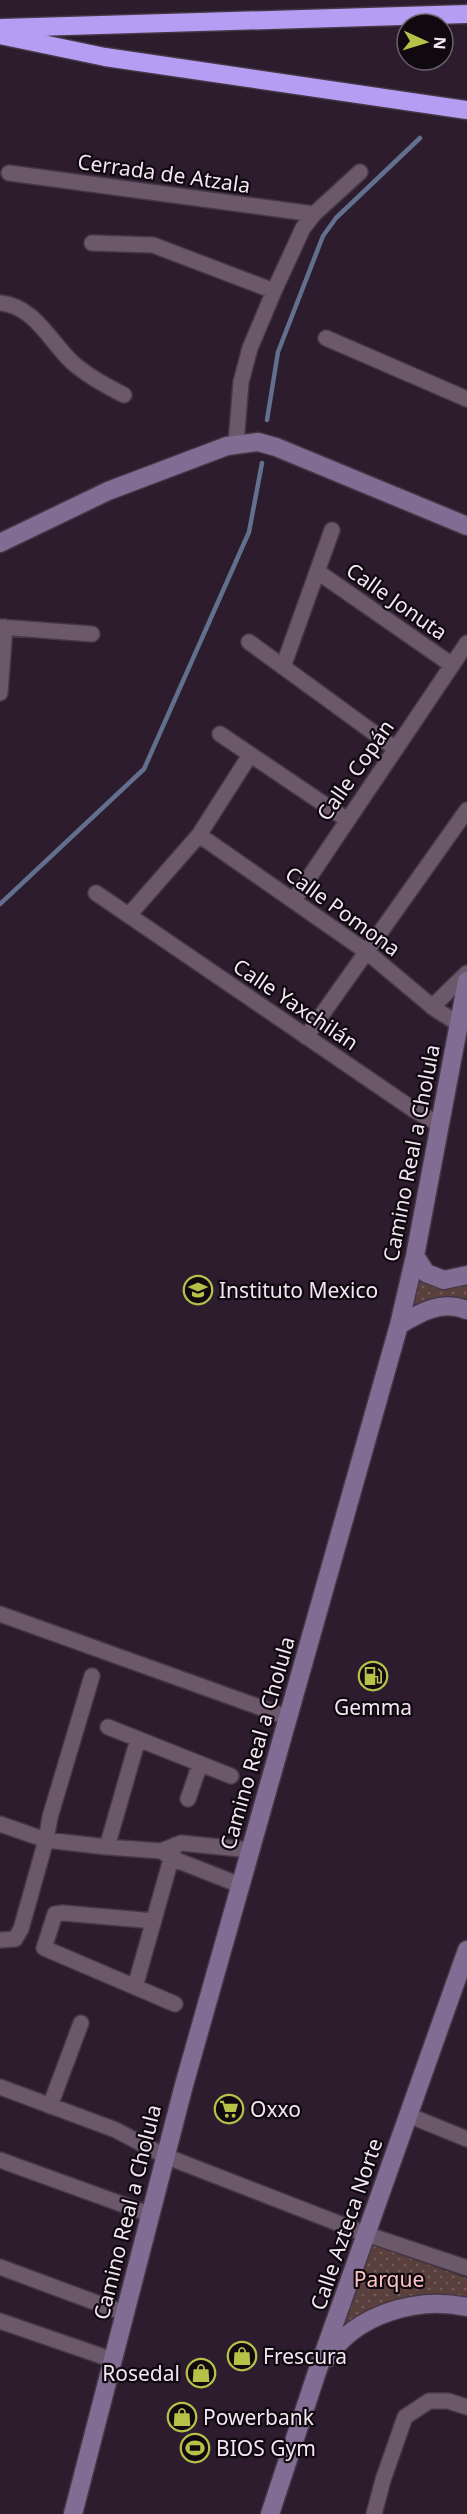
<svg xmlns="http://www.w3.org/2000/svg" width="467" height="2514" font-family="'Noto Sans',sans-serif">
  <style>
    .grass { fill: url(#grass-dots) }
    .lines { fill: none; stroke-linecap: round; stroke-linejoin: round }
    .stream { stroke: #626f8d; stroke-width: 4.5 }
    .street-casing { stroke: #453745; stroke-width: 18 }
    .secondary-casing { stroke: #453745; stroke-width: 21 }
    .highway-casing { stroke: #453745; stroke-width: 21 }
    .street { stroke: #6b586b; stroke-width: 15 }
    .secondary { stroke: #816d94; stroke-width: 18 }
    .highway { stroke: #b49df2; stroke-width: 18 }
    .labels { text-anchor: middle; dominant-baseline: central; stroke-width: 4.5; stroke-linejoin: round; paint-order: stroke }
    .street-label { font-size: 21px; fill: #f1e6f1; stroke: #100910 }
    .poi-label { font-size: 21px; fill: #f1e6f1; stroke: #100910; text-anchor: start }
    .park-label { font-size: 21px; fill: #fdc5c0; stroke: #100910 }
  </style>
  <defs>
    <pattern id="grass-dots" width="8" height="8" patternUnits="userSpaceOnUse" patternTransform="scale(1.5)"><rect width="8" height="8" fill="#5a403d"/><path d="M2 2h.1M6 6h.1" fill="none" stroke="#725c5a" stroke-width="1.8" stroke-linecap="round"/></pattern>
  </defs>
  <rect width="100%" height="100%" fill="#2c1c2d"/>
  <!-- grass -->
  <path class="grass" d="M418,1278L430,1284L467,1282V1301L442,1299L413,1306Z
    M372,2245L467,2278V2303L442,2297L343,2330Z"/>
  <g class="lines">
    <!-- stream -->
    <path class="stream" d="M267,420L278,352L323,236L336,218L420,138
      M0,904L144,769L249,532L262,463"/>
    <!-- street casing -->
    <g class="street-casing">
      <path id="street" d="M9,173L314,214
        M92,243L153,245L274,291
        M0,303C35,306 50,342 73,363C89,377 106,386 124,395
        M326,338L467,399
        M236,443L241,382L250,348L274,291L303,228L314,214L360,172
        M318,572L452,665
        M0,627L92,634
        M249,642L396,749
        M283,667L332,530
        M0,693L5,627
        M220,734L346,819
        M199,835L367,952L435,1009L459,1024
        M96,893L414,1110L440,1125
        M294,900L467,643
        M129,915L199,835L250,755
        M432,1007L467,973
        M306,1037L467,810
        M0,1614L287,1717
        M108,1727L231,1776
        M188,1799L200,1764
        M0,1824L46,1840L107,1847L161,1851L181,1843L250,1850
        M107,1847L138,1739
        M164,1853L171,1858L240,1885
        M154,1921L63,1913L55,1914L44,1948L175,2004
        M0,1940L15,1939L21,1929L46,1840L50,1817L92,1676
        M135,1987L175,1845
        M0,2087L116,2130L165,2156L366,2234L467,2268
        M50,2106L81,2023
        M408,2115L467,2139
        M0,2160L149,2214
        M0,2267L124,2313
        M0,2321L113,2360
        M374,2514L383,2480L405,2417L429,2401H448L467,2407"/>
    </g>
    <!-- secondary casing -->
    <g class="secondary-casing">
      <path id="secondary" d="M0,543L108,491L227,446L258,442L276,447L467,526
        M415,1256L426,1273L444,1280L467,1275
        M399,1325C421,1312 441,1300 467,1310
        M327,2358C356,2314 417,2296 467,2307
        M73,2514L184,2085L399,1325L415,1256L467,981
        M270,2514L316,2375L467,1950"/>
    </g>
    <!-- highway casing -->
    <g class="highway-casing">
      <path id="highway" d="M2,28L467,14
        M0,35L105,57L467,110"/>
    </g>
    <!-- street -->
    <use href="#street" class="street"/>
    <!-- secondary -->
    <use href="#secondary" class="secondary"/>
    <!-- highway -->
    <use href="#highway" class="highway"/>
  </g>
  <!-- icons -->
  <defs>
    <g id="school-ring" transform="scale(1.5)"><circle r="9.5" fill="#100910" stroke="#b6c148" stroke-width="1.5"/><path d="M0-5L7-2L0 1L-7-2ZM-4 1L0 2.5L4 1V4Q0 6-4 4Z" fill="#b6c148"/></g>
    <g id="fuel-ring" transform="scale(1.5)"><circle r="9.5" fill="#100910" stroke="#b6c148" stroke-width="1.5"/><path d="M-5.5-6h7V0h2V4h1.3V-2.5L3-4.5l.8-.8L6-3V5H2.5V1h-1V6h-7ZM-4.2-4.7v3.2H.2V-4.7Z" fill="#b6c148"/></g>
    <g id="supermarket-ring" transform="scale(1.5)"><circle r="9.5" fill="#100910" stroke="#b6c148" stroke-width="1.5"/><path d="M-6-5.5h2.5l.6 2H6L4.5 2H-2.5L-4.4-4H-6ZM-1.5 3.2a1.3 1.3 0 1 0 .1 0ZM3 3.2a1.3 1.3 0 1 0 .1 0Z" fill="#b6c148"/></g>
    <g id="shop-ring" transform="scale(1.5)"><circle r="9.5" fill="#100910" stroke="#b6c148" stroke-width="1.5"/><path d="M-5-2.5h2.3a2.7 3.5 0 0 1 5.4 0H5L5.5 6h-11ZM-1.5-2.5h3a1.5 2.3 0 0 0-3 0Z" fill="#b6c148"/></g>
    <g id="stadium-ring" transform="scale(1.5)"><circle r="9.5" fill="#100910" stroke="#b6c148" stroke-width="1.5"/><path d="M0-5a6.5 5 0 1 0 0 10a6.5 5 0 1 0 0-10ZM-3.5-1.8h7v3.6h-7Z" fill="#b6c148"/></g>
  </defs>
  <g fill-rule="evenodd">
    <use href="#school-ring" x="198" y="1290"/>
    <use href="#fuel-ring" x="373" y="1676"/>
    <use href="#supermarket-ring" x="229" y="2109"/>
    <use href="#shop-ring" x="242" y="2356"/>
    <use href="#shop-ring" x="201" y="2373"/>
    <use href="#shop-ring" x="182" y="2417"/>
    <use href="#stadium-ring" x="195" y="2448"/>
  </g>
  <g class="labels">
    <!-- street labels -->
    <g class="street-label">
      <text transform="translate(164 173) rotate(8)">Cerrada de Atzala</text>
      <text transform="translate(397 601) rotate(35)">Calle Jonuta</text>
      <text transform="translate(355 770) rotate(-55)">Calle Copán</text>
      <text transform="translate(343 911) rotate(36)">Calle Pomona</text>
      <text transform="translate(296 1004) rotate(34)">Calle Yaxchilán</text>
      <text transform="translate(411 1153) rotate(-79)">Camino Real a Cholula</text>
      <text transform="translate(257 1743) rotate(-74)">Camino Real a Cholula</text>
      <text transform="translate(127 2212) rotate(-76)">Camino Real a Cholula</text>
      <text transform="translate(346 2224) rotate(-71)">Calle Azteca Norte</text>
    </g>
    <!-- poi labels -->
    <g class="poi-label">
      <text x="219" y="1290">Instituto Mexico</text>
      <text x="373" y="1707" text-anchor="middle">Gemma</text>
      <text x="250" y="2109">Oxxo</text>
      <text x="263" y="2356">Frescura</text>
      <text x="180" y="2373" text-anchor="end">Rosedal</text>
      <text x="203" y="2417">Powerbank</text>
      <text x="216" y="2448">BIOS Gym</text>
    </g>
    <!-- park labels -->
    <g class="park-label">
      <text x="389" y="2279">Parque</text>
    </g>
  </g>
  <!-- north arrow -->
  <g transform="translate(425 42) rotate(94)"><circle r="28" fill="#100910" stroke="#6a616a" stroke-width="1.5"/>
  <path d="M0-4.5L10 22L0 15L-10 22Z" fill="#b6c148"/>
  <text y="-9" font-size="16" font-weight="bold" text-anchor="middle" fill="#f1e6f1">N</text>
  </g>
</svg>
